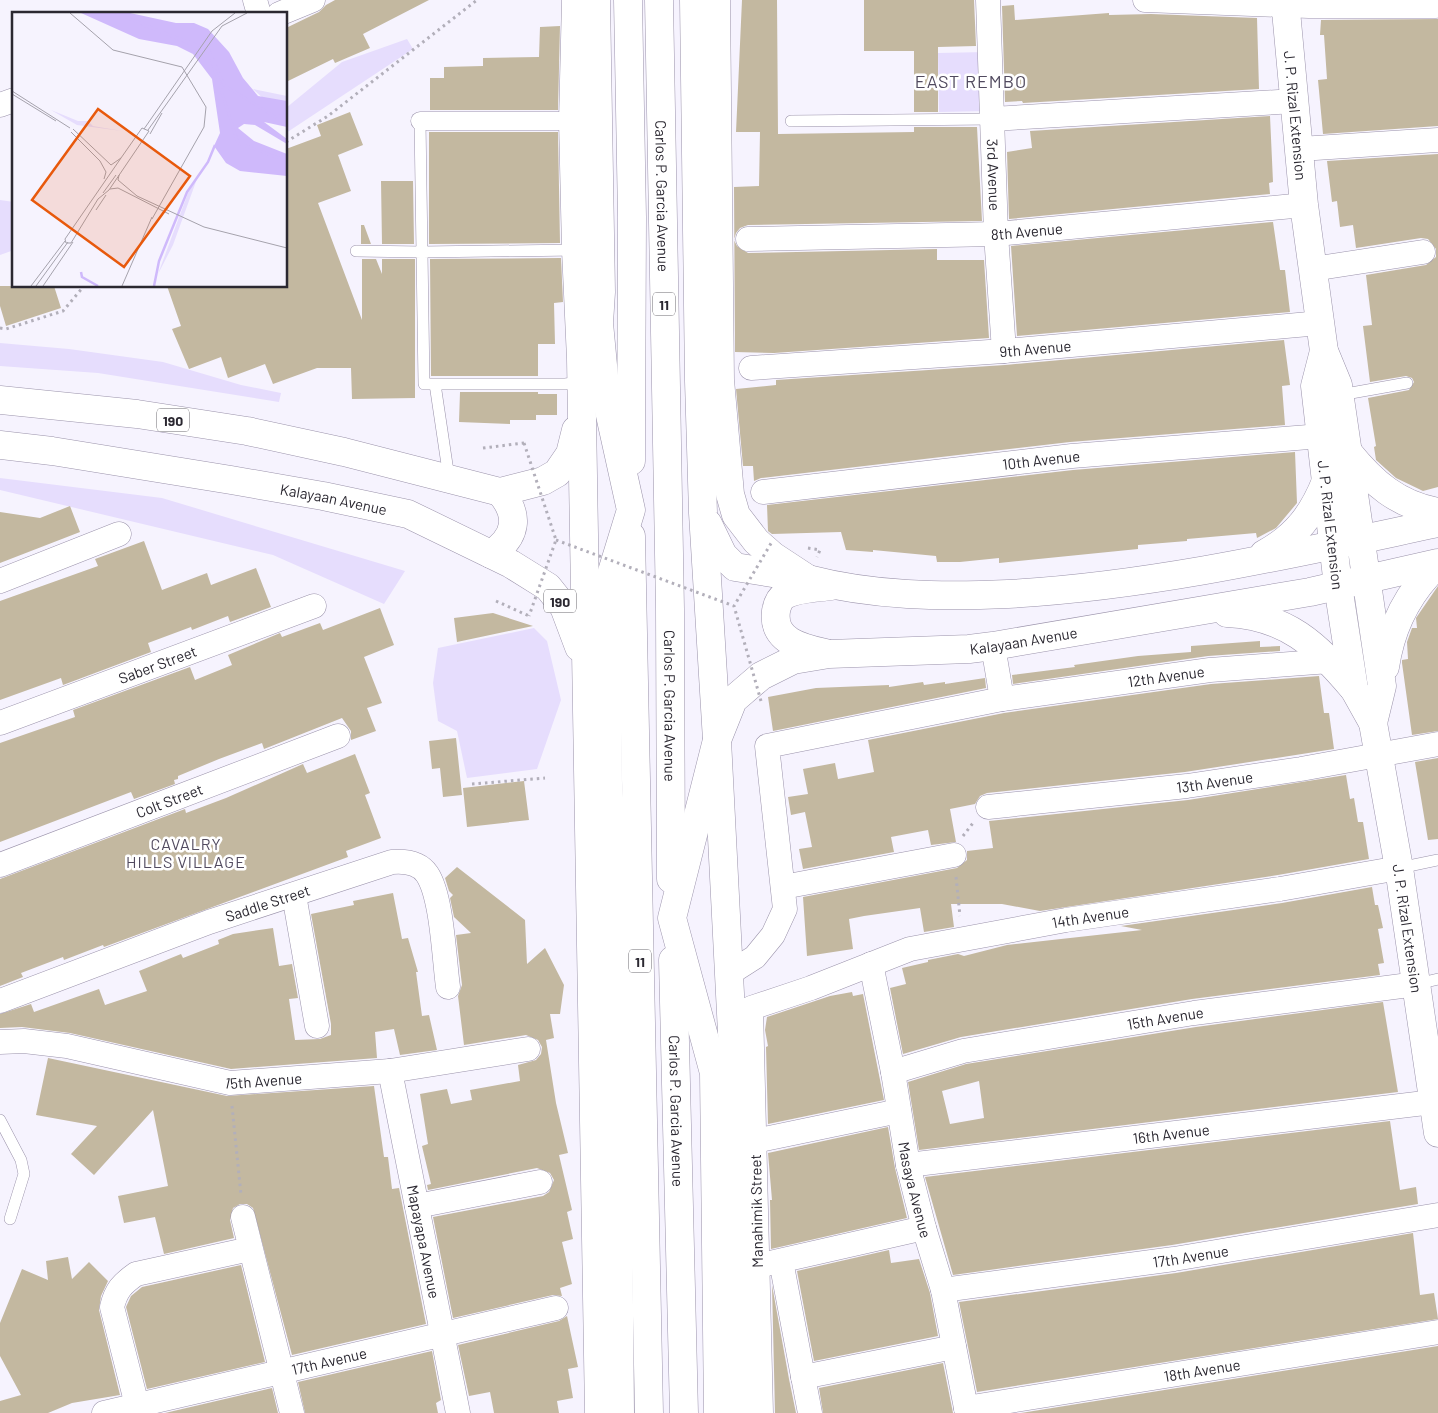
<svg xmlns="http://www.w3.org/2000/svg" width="1438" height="1413" font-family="Barlow,sans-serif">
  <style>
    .green { fill: #e6ddfd }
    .building { fill: #c3b8a0; fill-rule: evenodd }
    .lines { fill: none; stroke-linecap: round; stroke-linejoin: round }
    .service-casing { stroke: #9b93ab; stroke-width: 12 }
    .pedestrian-casing { stroke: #9b93ab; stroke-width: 19 }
    .minor-casing { stroke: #9b93ab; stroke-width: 25 }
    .secondary-casing { stroke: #9b93ab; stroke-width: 29 }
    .primary-casing { stroke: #9b93ab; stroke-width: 29 }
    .path { stroke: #b2afba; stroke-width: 3; stroke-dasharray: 2.5 4; stroke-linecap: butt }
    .service { stroke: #fff; stroke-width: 11 }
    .pedestrian { stroke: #fff; stroke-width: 18 }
    .minor { stroke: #fff; stroke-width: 24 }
    .secondary { stroke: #fff; stroke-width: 28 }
    .primary { stroke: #fff; stroke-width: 28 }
    .path-bridge { stroke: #b2afba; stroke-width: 3; stroke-dasharray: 2.5 4; stroke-linecap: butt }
    .labels { text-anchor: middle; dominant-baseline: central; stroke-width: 5; stroke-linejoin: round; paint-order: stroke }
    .shield { fill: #fff; stroke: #6b686f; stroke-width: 1 }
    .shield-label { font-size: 14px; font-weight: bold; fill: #2b2831 }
    .street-label { font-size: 15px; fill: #2b2831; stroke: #fff }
    .neighbourhood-label { font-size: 16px; letter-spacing: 1px; fill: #514a5f; stroke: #fff }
    .quarter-label { font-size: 18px; letter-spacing: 1px; fill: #514a5f; stroke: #fff }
    .inset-river { fill: none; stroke: #cfb9fb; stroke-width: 2.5 }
    .inset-road { fill: none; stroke: #a5a2ac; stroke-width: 1 }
    .view { fill: #e8590c; fill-opacity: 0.15; stroke: #e8590c; stroke-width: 2.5 }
    .inset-edge { fill: none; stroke: #2b2831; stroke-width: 2.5 }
  </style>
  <rect width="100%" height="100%" fill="#f6f3fe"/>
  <!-- green -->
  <path class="green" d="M407,39L413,49L286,133V108L342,62Z
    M986,52V111L939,112L938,53Z
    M0,200L14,202V250L0,255Z
    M0,343L69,349L163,362L241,385L281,393L279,402L98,373L0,366Z
    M0,478L162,498L405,571L384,604L273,555L0,490Z
    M534,628L547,641L561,700L537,769L467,778L457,731L438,721L433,683L438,648Z"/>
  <!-- building -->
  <path class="building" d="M335,0H429L363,34L370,48L335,63L333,59L286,82V28L319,12L326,5Z
    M742,0H777L778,134L914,132V127H977L982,221L748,225L740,228L736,233L734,240L737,246L748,253L937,249V260H984L989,338L774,353L735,352L734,187L759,186L760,132H736Z
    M864,0H974L976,46L938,47V112H914V51H864Z
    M1014,5L1015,20L1109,13V15L1151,14L1257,18L1259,89L1023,103L1022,101L1005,102L1002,6Z
    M1438,19V126L1323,134L1318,80L1327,79L1324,35H1320L1321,20Z
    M560,26L558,110H430V78H444V67L483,66V58L539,57L540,27Z
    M350,112L363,145L338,155L351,191L318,203L362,320V259H376L382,274V259H415V398L352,399L351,368H317L273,384L265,364L228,378L221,357L189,369L172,329L181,326L167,286H286V149L321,136L317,125Z
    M1270,116L1273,182L1269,183L1270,194L1009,219L1007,152L1032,148L1030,131Z
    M429,132H558L560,243L429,244Z
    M1438,154V487L1423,491L1396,478L1376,460L1374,447L1376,446L1368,398L1409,390L1414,382L1412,378L1406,376L1370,382L1363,326L1372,325L1366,275L1426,265L1436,257V249L1428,239L1421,238L1356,248L1353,225L1340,227L1337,201L1332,202L1327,161Z
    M381,181H413L414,244H382Z
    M1273,222L1280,270H1285L1290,312L1017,336L1011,246Z
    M361,225H364L371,244H361Z
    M561,258L563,302L554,303L555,344H538V376H431L430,259Z
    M0,286H54L61,308L6,326L0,306Z
    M1284,340L1290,385L1282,386L1285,425L1070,442L761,478L754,481L753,466H743L736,389L776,385V380L1005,365Z
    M460,392H538V394H557V415H536V420H510V424L459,422Z
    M1295,452L1297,503L1276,528L1257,538L1256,533L1187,539V541L1138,545V549L999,563V558L960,562H937L936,556L873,550V552L846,550L841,532L772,534L768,531L767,505L1073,470Z
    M70,506L80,532L0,563V512L40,518Z
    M144,541L162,590L207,573L211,585L256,568L271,607L230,622L228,616L192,630L191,627L148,643L151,652L63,685L61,678L0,700V601L98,566L95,559Z
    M1438,586V731L1412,735L1402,663V660L1408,659L1407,642L1412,628H1417L1416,618Z
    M380,608L394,645L364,657L382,703L367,708L376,731L351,740V731L342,718L264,749L262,743L219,759L178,776V779L174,780L175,784L134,799L131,792L0,842V743L75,717L73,710L190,667L195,680L232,665L228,655L280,633L282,637L320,623L323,630Z
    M493,613L533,626L457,642L454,618Z
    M1260,641V647L1280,646V651L1208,656L1013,684L1012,675L1075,667L1074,665L1138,656L1191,652V646Z
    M1319,676L1324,713H1329L1334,749L1185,772L987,793L980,796L975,804L950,809L956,842L931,845L928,830L891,837L894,852L803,869L799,849L812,847L805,812L791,815L788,797L808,794L803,769L835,763L838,779L874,772L868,740L1004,713L1211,684Z
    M985,678L986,688L773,731L768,697L816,688L889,685V687L923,682L924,685L945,682V684Z
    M456,738L462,795L443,797L440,768L432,769L429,741Z
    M355,754L370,793L365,795L381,838L346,851L348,857L104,947L103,945L64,960L63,957L21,973L23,977L0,986V879L185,809L186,813L226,798L303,764L307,773Z
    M1438,758V839L1428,840L1415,762Z
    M1346,775L1350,799L1354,798L1358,822H1363L1369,859L1278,875L1040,911L1002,904H951L954,927L924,932L920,908L864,916L849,919L853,949L807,956L803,897L957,868L967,860V851L993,848L989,821L1188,800Z
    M524,781L529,820L467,827L463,788Z
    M457,867L525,920L527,964L545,948L564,985L560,1014H550L554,1038L546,1040L556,1103L568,1153L559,1155L572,1210L567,1212L573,1239L562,1242L572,1284L560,1288L562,1296L553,1295L453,1318L433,1217L543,1196L549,1192L554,1180L550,1173L537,1168L428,1190L427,1185L431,1184L422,1146L428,1144L420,1094L447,1089L451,1104L472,1100L470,1090L520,1081L518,1065L536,1060L541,1054L542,1047L538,1040L526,1035L464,1045L458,996L462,985L456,935L471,933L454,917L450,898L453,895L449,891L445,878Z
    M1372,887L1375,905H1378L1383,928L1378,929L1384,963L1378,964L1380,975L1192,999L961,1037L903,1054L890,988L906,984L902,968L928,962V960L958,954L964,956L1007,945L1142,930L1121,926L1282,903Z
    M393,893L402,939L408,938L418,972H416L422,1016L429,1015L437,1050L400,1055L394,1029L375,1032L377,1058L231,1069L70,1033L22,1027L0,1028V1014L31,1004L34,1012L99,989L105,1005L147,991L139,971L181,954L183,958L219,944L218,940L233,934L273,928L279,966L292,964L298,998L289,999L295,1040L320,1039L331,1035V1024L311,914L354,905L353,901Z
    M852,992L853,996L863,994L884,1100L768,1124L766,1047L768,1046L765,1030L767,1017L830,996Z
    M1383,1002L1398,1092L919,1150L908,1082L966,1064L1196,1027ZM979,1081L984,1118L950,1124L942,1091Z
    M48,1058L227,1096L374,1086L384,1157H388L392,1189L399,1188L426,1324L292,1355L253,1208L247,1204H240L233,1208L230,1220L234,1238L164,1254L155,1217L124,1223L118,1196L168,1186L153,1110L94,1175L71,1154L97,1126L36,1115Z
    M1390,1121L1400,1190L1416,1187L1418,1204L1172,1245L953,1275L925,1177Z
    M888,1127L895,1168L907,1218L771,1249L770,1200H772L768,1153Z
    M1413,1233L1420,1295L1434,1293L1438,1319L977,1392L959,1302L1176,1273Z
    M889,1250L891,1263L919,1259L930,1293L938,1336L814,1361L797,1271Z
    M68,1257L72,1279L89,1262L108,1281L101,1296L99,1310L120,1395L72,1403L48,1413H0V1401L21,1395L0,1356V1323L22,1269L48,1280L46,1261Z
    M241,1265L265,1362L147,1389L126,1307L131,1296L142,1287Z
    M772,1285L789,1379L796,1413H775Z
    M567,1316L578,1367L568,1369L573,1398L557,1401L559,1413H494L490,1392L469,1396L458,1345L559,1321Z
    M1438,1346V1413H1021Z
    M432,1351L441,1400L436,1403L438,1413H305L298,1382Z
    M943,1363L953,1413H823L819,1388Z
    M272,1388L278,1413H165Z"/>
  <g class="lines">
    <!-- service casing -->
    <g class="service-casing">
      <path id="service" d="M420,121L424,384H565L582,382
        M791,121L992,119
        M356,251L422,252L576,250
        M435,384L449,478
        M1340,395L1407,383
        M1399,868L1438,860
        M1417,984L1438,979
        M0,1120L21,1160L24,1174L10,1219"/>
    </g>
    <!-- pedestrian casing -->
    <g class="pedestrian-casing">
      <path id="pedestrian" d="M420,121H573"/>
    </g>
    <!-- minor casing -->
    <g class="minor-casing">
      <g id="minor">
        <path d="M255,0L259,14"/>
        <path id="s1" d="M988,0L996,234L1004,351"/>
        <path d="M1145,0L1309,6H1436"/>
        <path d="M279,14L313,0"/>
        <path d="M0,105L14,100"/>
        <path d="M992,119L1295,101"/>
        <path d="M1300,149L1438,140"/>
        <path id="s2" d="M748,239L996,234L1304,205"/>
        <path d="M1313,269L1423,252"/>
        <path id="s3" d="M751,368L1004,351L1320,323"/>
        <path id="s4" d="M763,492L1072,456L1321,436"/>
        <path d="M0,581L119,534"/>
        <path d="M993,646L1002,699"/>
        <path id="s5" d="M0,723L314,606"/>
        <path id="s6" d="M988,807L1187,786L1301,769L1438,744"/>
        <path id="s7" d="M0,865L338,736"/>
        <path d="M783,887L954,855"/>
        <path d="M294,895L317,1026"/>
        <path id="s8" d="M871,964L893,1072L908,1165L924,1228L943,1290L967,1413"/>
        <path id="s9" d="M730,973L755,957L773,935L785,909L767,746L1002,699L1210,670L1330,661"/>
        <path id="s10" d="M0,1001L209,922L392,862C404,861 419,862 427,874C442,896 444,958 448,987"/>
        <path id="s11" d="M0,1042L24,1041L67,1046L230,1083L390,1071L528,1049"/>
        <path id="s12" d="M390,1071L458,1413"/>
        <path id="s13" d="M893,1072L963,1051L1194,1013L1417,984"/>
        <path d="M755,1141L899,1111"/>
        <path id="s14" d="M908,1165L1433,1102"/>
        <path d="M417,1206L540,1182"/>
        <path d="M243,1217L292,1413"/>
        <path d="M781,1261L810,1413"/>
        <path d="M757,1266L924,1228"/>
        <path id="s15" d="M943,1290L1174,1259L1438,1215"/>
        <path d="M803,1377L954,1347"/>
        <path id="s16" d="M966,1408L1438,1332"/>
        <path id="s17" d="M104,1413L556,1308"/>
        <path d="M139,1413L112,1307C116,1290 122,1284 136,1274L250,1249"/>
        <path id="s18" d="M761,1413L751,1008L811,988L910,949L1066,920L1280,889L1399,868"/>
      </g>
    </g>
    <!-- secondary casing -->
    <g class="secondary-casing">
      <g id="secondary">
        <path id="s19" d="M1285,0L1304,205L1324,351L1338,385L1382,686L1373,723"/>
        <path id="s20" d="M1324,351L1315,386L1338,586L1354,689L1373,723L1399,868L1438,1133"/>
        <path d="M1348,452C1373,483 1398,505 1438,512"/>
        <path d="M1264,554C1296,537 1313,514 1326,481"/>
        <path d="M808,579C873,596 941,597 1008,594C1153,586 1296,553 1438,523"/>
        <path d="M1227,613C1287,616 1316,644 1353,688"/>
        <path d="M825,653C802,648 772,641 776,611C777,605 780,598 785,595C798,588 816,588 831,586"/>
        <path d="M1385,667C1391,626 1408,592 1438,564"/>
        <path id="s21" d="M738,1413L736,1111L717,740L733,700L761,676L793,660L829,654L969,649L993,646L1310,592L1438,563"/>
      </g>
    </g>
    <!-- primary casing -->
    <g class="primary-casing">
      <g id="primary">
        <path d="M576,0L573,121L576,250L581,359L599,1413"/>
        <path d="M596,0L601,292L599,323L606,397L631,510L607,588L608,783L614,873L616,980L620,1413"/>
        <path d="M628,0L632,217L631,461"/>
        <path id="s22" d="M659,0L670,609L671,879"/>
        <path d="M694,0L699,381L703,513L717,740L672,918L714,1073L718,1413"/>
        <path d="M716,0L720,380L730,494L736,515L756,541L773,556L808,579"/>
        <path d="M0,400L137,414L247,431L344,452L500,492L543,481L557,473L570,454L576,430"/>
        <path id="s23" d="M0,445L52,451L231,480L323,496L408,514L511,564L548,587L564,607L579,647"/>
        <path d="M708,524L723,555L735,567L797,577"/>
        <path d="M631,536L649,1413"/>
        <path d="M491,554C517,537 520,515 500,492"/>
        <path id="s24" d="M673,960L684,1413"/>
      </g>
    </g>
    <!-- path -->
    <path class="path" d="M286,142L328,116L477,0
      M0,328L6,329L63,311L84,286
      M483,448L524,443
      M808,548L820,550L817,557
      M496,601L529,616
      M472,784L545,778
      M963,836L973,823
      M956,877L960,916
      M232,1106L241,1195"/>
    <!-- service -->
    <use href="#service" class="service"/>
    <!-- pedestrian -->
    <use href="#pedestrian" class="pedestrian"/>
    <!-- minor -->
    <use href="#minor" class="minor"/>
    <!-- secondary -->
    <use href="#secondary" class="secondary"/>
    <!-- primary -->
    <use href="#primary" class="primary"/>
    <!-- path-bridge -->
    <path class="path-bridge" d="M524,443L556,540L529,616
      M556,540L734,606
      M761,701L734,606L773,540"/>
  </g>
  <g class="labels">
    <!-- shield labels -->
    <g class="shield">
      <rect x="653" y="292.5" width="22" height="23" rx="4"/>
      <rect x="157" y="408.5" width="32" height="23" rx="4"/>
      <rect x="544" y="589.5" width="32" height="23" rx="4"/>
      <rect x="629" y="949.5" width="22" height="23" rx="4"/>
    </g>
    <g class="shield-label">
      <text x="664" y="304">11</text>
      <text x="173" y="420">190</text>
      <text x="560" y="601">190</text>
      <text x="640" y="961">11</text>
    </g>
    <!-- street labels -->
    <g class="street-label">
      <text stroke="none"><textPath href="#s19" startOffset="116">J. P. Rizal Extension</textPath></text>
      <text stroke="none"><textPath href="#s1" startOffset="175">3rd Avenue</textPath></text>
      <text stroke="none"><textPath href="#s22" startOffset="196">Carlos P. Garcia Avenue</textPath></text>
      <text stroke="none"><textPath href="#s2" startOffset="279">8th Avenue</textPath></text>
      <text stroke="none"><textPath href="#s3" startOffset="285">9th Avenue</textPath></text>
      <text stroke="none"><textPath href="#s4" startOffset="280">10th Avenue</textPath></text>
      <text stroke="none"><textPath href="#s23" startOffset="338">Kalayaan Avenue</textPath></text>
      <text stroke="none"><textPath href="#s20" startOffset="176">J. P. Rizal Extension</textPath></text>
      <text stroke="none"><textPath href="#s21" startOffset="1021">Kalayaan Avenue</textPath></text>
      <text stroke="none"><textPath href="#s5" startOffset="168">Saber Street</textPath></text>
      <text stroke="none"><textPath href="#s9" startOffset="656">12th Avenue</textPath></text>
      <text stroke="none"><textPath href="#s22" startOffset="706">Carlos P. Garcia Avenue</textPath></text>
      <text stroke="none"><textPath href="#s6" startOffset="228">13th Avenue</textPath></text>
      <text stroke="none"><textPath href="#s7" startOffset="181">Colt Street</textPath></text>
      <text stroke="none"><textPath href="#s10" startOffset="285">Saddle Street</textPath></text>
      <text stroke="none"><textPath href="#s18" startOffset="758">14th Avenue</textPath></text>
      <text stroke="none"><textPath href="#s20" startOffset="589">J. P. Rizal Extension</textPath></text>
      <text stroke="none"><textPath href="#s13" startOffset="278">15th Avenue</textPath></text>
      <text stroke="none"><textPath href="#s11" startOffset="268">15th Avenue</textPath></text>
      <text stroke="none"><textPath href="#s24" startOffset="151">Carlos P. Garcia Avenue</textPath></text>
      <text stroke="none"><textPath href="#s14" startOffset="265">16th Avenue</textPath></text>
      <text stroke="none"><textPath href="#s8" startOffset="230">Masaya Avenue</textPath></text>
      <text transform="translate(756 1211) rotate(-91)">Manahimik Street</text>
      <text stroke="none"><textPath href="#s12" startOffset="174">Mapayapa Avenue</textPath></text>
      <text stroke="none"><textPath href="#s15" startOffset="250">17th Avenue</textPath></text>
      <text stroke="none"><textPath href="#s17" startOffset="231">17th Avenue</textPath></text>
      <text stroke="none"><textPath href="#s16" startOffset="239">18th Avenue</textPath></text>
    </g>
    <!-- neighbourhood labels -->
    <g class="neighbourhood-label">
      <text x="186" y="843">CAVALRY<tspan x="186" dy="18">HILLS VILLAGE</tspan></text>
    </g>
    <!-- quarter labels -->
    <g class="quarter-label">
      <text x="971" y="81">EAST REMBO</text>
    </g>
  </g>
  <!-- overview -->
  <g transform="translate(12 12)">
    <rect width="275" height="275" fill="#f6f3fe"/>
    <path d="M241,77L275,84V89L253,88ZM39,98L66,109H76L81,114L110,119L65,113ZM186,164L161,233L146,262L176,181Z" fill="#e6ddfd"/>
    <path d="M69,1H118L164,11H182L196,17L217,40L231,66L246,84L275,89V115L252,110L275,127V132L243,113L232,112L226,116L242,129L275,142V164L228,159L214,151L202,134L208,121L200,67L181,42L165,34L127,27Z" fill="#cfb9fb"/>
    <path class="inset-river" d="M104,1L186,35M131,13L193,36M197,38L212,73L263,105L275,102M194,39L197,40L226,131L275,149M69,260L70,265L86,274M142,274L147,249L175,180L196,150L203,133"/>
    <path class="inset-road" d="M58,1L101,38L170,55L194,95L192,115L140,207M0,79L58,116M0,82L44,109M61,117L99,153L109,146L130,116L137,119L97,178L86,187L59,231H54L53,227L109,146M132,117L200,19L223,1M136,118L210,14L235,1M59,120L88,149L94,160L92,167M138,122L150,101M107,163L106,168L125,184L192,215L275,236M98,177L106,176L157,202M91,181L104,163M84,198L94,183M19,274L53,229M24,274L56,230M31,274L61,230M110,274L140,205"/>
    <path class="view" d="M86,97L178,164L112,255L20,188Z"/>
    <rect width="275" height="275" class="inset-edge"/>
  </g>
</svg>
